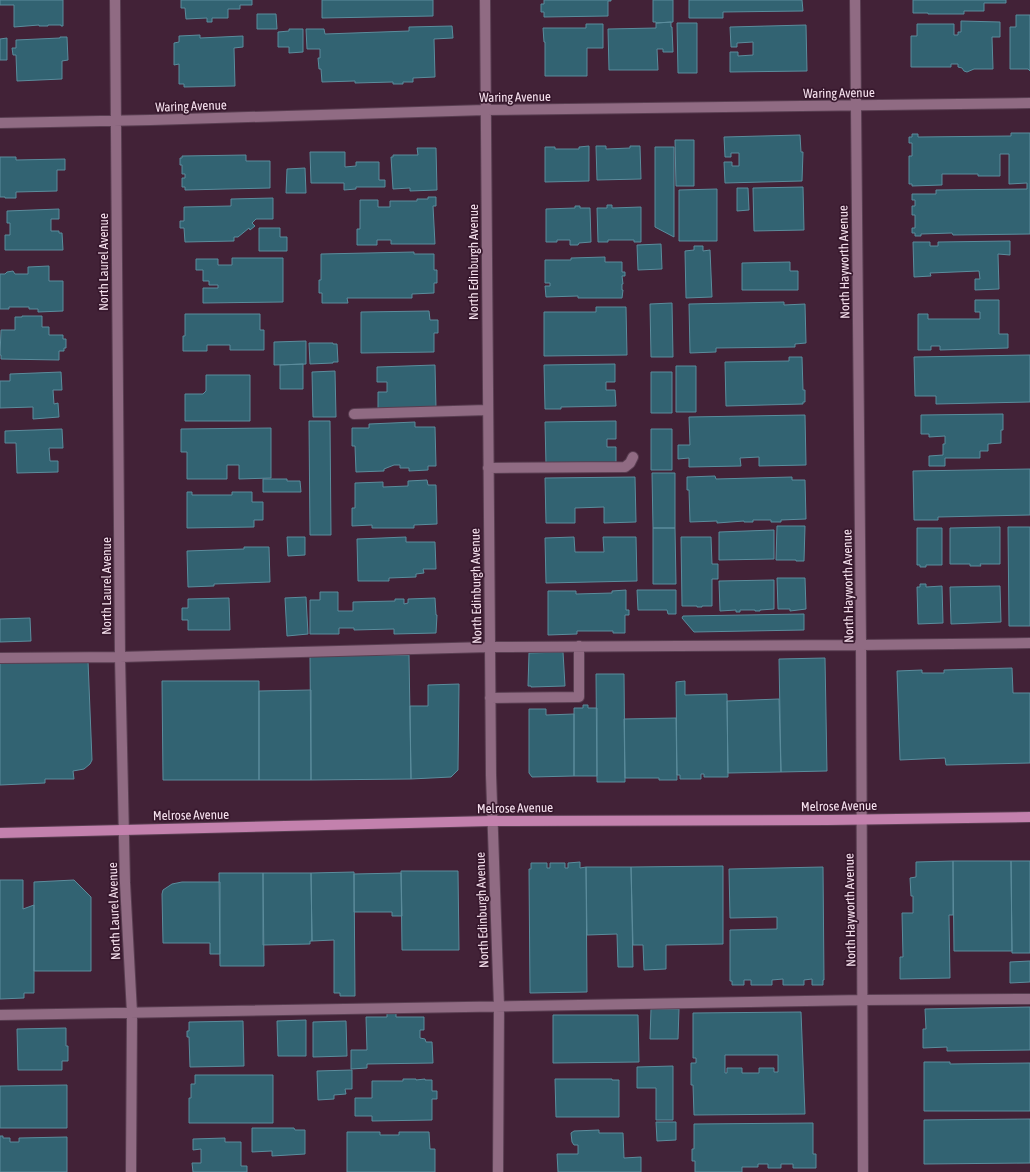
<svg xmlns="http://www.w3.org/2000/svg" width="1030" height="1172" font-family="'Asap Condensed',sans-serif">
	<rect width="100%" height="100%" fill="#422237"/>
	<path fill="#326372" stroke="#5b8c9c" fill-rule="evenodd" d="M0,0H63V26H61V25H48V26H39V25L14,27V5H0Z
		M181,0H252V5H240V9H228V18H212V22H207V18L186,19L185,8H181Z
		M322,0H433V16L322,18Z
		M544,0H611V1H608V16L544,17V12H541V4H544Z
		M653,0H673V22L656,23V22H653Z
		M689,0H802L803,11L723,12V18H689Z
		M913,0H1006V3H984V11H964V14H928V13H913Z
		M257,14H276L277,29H257Z
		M1016,15H1030V71L1028,69H1010V27H1016Z
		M961,21L1000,22V37H992L993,69H974L967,72L964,71L962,68L958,67V64H951V67H911V36H917V24H954V35H958V32H961Z
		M671,22V27H672L673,52H663V49H657L658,70H609L608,29L656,28V23Z
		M677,23H697V73H678Z
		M586,24H603V48H587V76H545V42H544L543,28H586Z
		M806,25L807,71L730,72V52H738V56L753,55V42L737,43V47H731L730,27Z
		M452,26L453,38L434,39L435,77L413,78V82H403V84H393V82L355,83V81L322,82L321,69H319L318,58H320V49H307L306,29H324L325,34L409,31V27Z
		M289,29H303V52L289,53V47H278V32L289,31Z
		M200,35V38L243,36V47L234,48L235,86L184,87V84H179V64L174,65V43L179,42V36Z
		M60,37H67L68,60L62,61V79L17,81L16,55H13L12,48H16V40L60,38Z
		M7,38V60H0V39Z
		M1011,133H1030V234L953,235L952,233L921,234V236H915V233H912V228H915V215H912V206H915V200H912V194H936V190L1027,189V183L1009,184V154H1000V176H978V174H942V185L912,186V184H909V156H912V143H909V137H912V134H918V137L1011,136Z
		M800,135L801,152H803L802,181L725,183L724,162H732V166H739V153H731V157H725L724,137Z
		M675,140H694V186H676Z
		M589,146V181L545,182V147H555V149H579V147Z
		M596,146H606V149L630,148V146H640L641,179L597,180Z
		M655,147H674V237L655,227Z
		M417,148H436L437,190L410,191V188L393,189L391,157H393V155H418Z
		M310,152H345V167L356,166V162H379V180H385V187H356V189L344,190V183H311Z
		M246,155V161H270V188L185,190V187H182V178H185V174H182V165H180V158H182V156Z
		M0,157H16V160L65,159V170H57V191L16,192V198H5V197H0Z
		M305,168L306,193H286L287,169Z
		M803,187L804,230L754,231L753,188Z
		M737,188H748L749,210L737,211Z
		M717,189V241H679V190Z
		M428,197H436V206H433L435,244H391V240H377V245H357V229H360V200H378V207H390V201H417V199H428Z
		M273,198V219H256L252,223L255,226L250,230L249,228L238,237H234V241L185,242L184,228H180V221H184V207L231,206V199Z
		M607,205H612V208L641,207V242H634V240H608V242H598L597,208H607Z
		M575,206H580V208H590L591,242L579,243L578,245H570V240H557V242H546V209L575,208Z
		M59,209V219H51V231H59V233H62L63,250H5V235H10V223H7V211Z
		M259,228H280V237H287V251H259Z
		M1010,241V255L998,254L999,289L975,290V279H980L979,271L930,273L931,276L914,277L913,242H930V246H938V242Z
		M661,244L662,269L638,270L637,245Z
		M694,246H703V251L710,250L712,297L686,298L685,251L694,250Z
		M414,252V254H434V270H437V283H434V293L412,294V298H347L348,303H322V293H319V280H321V254Z
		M605,257V262H622V272H625V276H622L623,284H622V290H623L622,298H578V296L546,297L545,286H550V283H545V260H571V258Z
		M232,258H283V302L203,303V288H218V285H209V281H203V270H196V259H218V265H232Z
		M790,262V271H798V290H742V263Z
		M49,266V281H63V311L38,312V309H29V307H9V309H0V274H5L7,272L13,271L15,274H28V267Z
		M975,300H999V334H1008V348L940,350V346H931V350H918V314H928V319H980V312H975Z
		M784,302V305L805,304L806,343L795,344V347L716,348V352L690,353L689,304Z
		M672,303L673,357H651L650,304Z
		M596,307H626L627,355L544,356V312H596Z
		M429,311L430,320H438V333H434V352L361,353V312Z
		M185,314H260V330H264V350H230V345H207V351H183V336H185Z
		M22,316H42V327H49V335H63V339H66V348H64V351H59V360L1,359V355H0L1,330H15V317H22Z
		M306,341V364L274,365V342Z
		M309,343H333V344H337L338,362H333V363L310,364Z
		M1030,355V402L936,404V396H915L914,357Z
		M789,357H802L803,390H805V402H803V404L726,406L725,362L789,361Z
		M303,364V389H280V365Z
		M615,364V382H606V390H615L616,406L561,407V409H545L544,365Z
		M435,365L436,408L378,409V392H387V382H377V367Z
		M676,366H696V412H676Z
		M335,371L336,417H313L312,372Z
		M61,372L62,390H53L54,404L58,403L59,417L33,419V407L0,408V381H10V374Z
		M651,372H672V413H651Z
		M206,375H250V421H185V394H203L206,391Z
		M1003,414V430H1001V443L988,444V451H980V458H945V466H929V456L943,455V444H945V436L929,437V434H921V415Z
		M805,415L806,465L759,466V457L740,458L741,466L689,467V458L678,459V445H690L689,417Z
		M309,421H330L331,535H310Z
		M616,421V439H607V447H616V464L546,465L545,422Z
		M415,422V427H435L436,466H428V470L409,471V468H400V465H394L384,469V471L356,472L355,446H352V428H369V424Z
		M271,428V478L239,479V465H227V479H187V452H181V429Z
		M62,429L63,448H49L50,461H58V472L17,473L16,443H5V431Z
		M651,429H672V470H651Z
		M1030,469V515L938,517V520H914L913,471Z
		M652,473H675V528H653Z
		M715,476L716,479L792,477V480H805L806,519L781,520V522H771V520H753V522H744V521L717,523V521L690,522L689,490H687V477Z
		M635,477L636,522L604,523V507L575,508V523H546L545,478Z
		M263,479H287V481H300L301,492H263Z
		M427,480L428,485H436L437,524L414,525V528H372V525L352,526V508H355V483L383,482V487L408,486V481Z
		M187,492H192V495H232V492H252V502H263V520H254V527L187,528Z
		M777,526H805L804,561H796V560H776Z
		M1000,527V564H980L981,566H970V564H950V528Z
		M1008,527H1030V626H1009Z
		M653,528H675L676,584H653Z
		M917,528H942V565H926V567H920V565H917Z
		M774,530V559L719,560V532Z
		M287,537H305V555L288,556Z
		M406,537V542H435L436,569H423L424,573L416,574V577L389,578V581H358L357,539Z
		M574,537L575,552H604L603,537H636L637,581L546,583L545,538Z
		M681,537H711L712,564H718V579H712V606H702V607H697V606H682Z
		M244,547H269L270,582L214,584V586L188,587L187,551L244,549Z
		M777,578H805L806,609L790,611V609H778Z
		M774,580V609L760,610V611H755V610H740V612H736V610L720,611L719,581Z
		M920,584H926V587L942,586L943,623L918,624L917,587H920Z
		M1000,586L1001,622L951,624L950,587Z
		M626,590V610H629V615H625V633H613V631H577V634L548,635V591H576V594L612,593V591Z
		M637,590H676V614H668L667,610H638Z
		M320,592H338V611H353V602L395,601V599H404V604L408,603V599L435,598L436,615H437L436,633L394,634V629L354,630V628H339V634H310V600H320Z
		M306,597L308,634L287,636L285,598Z
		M229,598L230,630H188V620H182V608H188V599Z
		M804,614V630L694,632L682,618L683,616Z
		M30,618L31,641L0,642V619Z
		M563,652L565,686L531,687V686H528L529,653Z
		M409,655L411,779L311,780L310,656Z
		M825,658L827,771L781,772L779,659Z
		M88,661L92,760L90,764L84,769L73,771L74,779H45V783L0,785V663Z
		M1012,668L1013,693H1030V763L946,765L945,758L900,760L897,671L922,670V673H944V670Z
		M596,674H624L625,782H597Z
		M162,681H259V780H163Z
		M685,681V695L727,694L728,777H704V774H701V779H680V775H677L676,682Z
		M459,684L458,770L451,777L411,779L410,706H428V685Z
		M311,690V780H259V691Z
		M779,699L781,772L728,773L727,701Z
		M583,705H588V708H597V776H574V708H583Z
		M529,709H546V715L574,714V776L532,777L529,773Z
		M676,718L677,780H659V778H625L624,719Z
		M953,861V915H949L950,978L900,979V957H903L902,913H913V896H911L910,878L916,877V862Z
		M953,861H1011L1012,951H954Z
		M1011,861H1030V953H1012Z
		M580,862V868L586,867L587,992L530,993L529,869H531V863H547V868H550V863H565V868H568V863Z
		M723,866V944L666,945V969L644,970L643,945H633L631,867Z
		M586,867H631L633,967H618L617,934L587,935Z
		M823,867L824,980H823V985H812V979L804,980V985H783V979L772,980V985H751V980H744V985H732V981H730V930L777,929V917L730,918L729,869Z
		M401,871H458L459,950H402Z
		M354,872L355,996H340V993H334V940L312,941L311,873Z
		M219,873H263L264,966H220Z
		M263,873H311L312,941H310V944L263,945Z
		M401,873L402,916H392V912H354V874Z
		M0,880H23V909L34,905V993H24V998L0,999Z
		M74,880L91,897V971H34V882Z
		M182,882H220V954H210V943H163L162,894L163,890L172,884Z
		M1030,961V982L1010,983V962Z
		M1030,1007V1050L947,1051V1047L923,1048V1029H926L925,1009Z
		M651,1009H679L678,1039H650Z
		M801,1012L805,1114L694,1115L693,1085H691V1063H696V1058H693V1013ZM725,1055H778V1072H774V1068H759V1073H742V1068H727V1073H725Z
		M387,1013H396V1017H424V1030H420V1038L425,1039L426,1042H432L433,1063L367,1064V1068L351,1069V1050H367L366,1017H387Z
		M553,1015H638L639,1062L553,1063Z
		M306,1020V1056H278L277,1021Z
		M243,1021L244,1066L190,1067L189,1037H187V1031H189V1022Z
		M346,1021L347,1056L313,1057V1022Z
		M66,1028V1046H68V1061H62V1070H18L17,1029Z
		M924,1062H950V1064L1030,1063V1111H924Z
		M673,1066V1120H656V1088H637V1067Z
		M352,1070V1089H345L346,1094L334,1095V1099L318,1100L317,1071Z
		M195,1075H273V1123H189V1098H191V1084H195Z
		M403,1079H416V1080L425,1079V1080H432V1091H437V1099H432V1120L372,1121V1116H355V1098H372V1081H403Z
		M555,1079H612V1080H619V1117H556Z
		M67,1085V1128H0V1086Z
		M1030,1119V1163L924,1164V1120Z
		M656,1122H676V1140L657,1141Z
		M813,1123V1154H816V1168H793V1164H781V1168H768V1164H758V1167H742V1172H695V1161H692V1149H694V1124Z
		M252,1128H294L295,1130H305V1154L272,1156V1151L252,1152Z
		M599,1130V1133H623L624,1158L641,1157V1172H558L557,1154H578V1145H574L572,1142L571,1133L574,1131Z
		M347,1132H380V1135H399V1132H429L430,1149H435V1172H347Z
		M0,1136H3V1138H10V1142H19V1138L67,1137V1172H0Z
		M225,1138V1142H241V1166H247V1172H193L192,1163H201V1149L193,1150V1139Z"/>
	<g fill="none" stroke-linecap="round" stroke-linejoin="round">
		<g stroke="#593e51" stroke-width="12">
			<path id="minor" d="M115,0L120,657L125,883L132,1013L131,1172
				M485,0L491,775L499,1006L498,1172
				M855,0L861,645L863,1172
				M0,123L151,120L485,110L1030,103
				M354,414L487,410
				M488,468L625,467L630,463L633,457
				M0,658L120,657L489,647L861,645L1030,643
				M490,698L579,697V646
				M0,1015L864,1000L1030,999"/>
		</g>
		<g stroke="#593e51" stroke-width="12">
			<path id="major" d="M0,833L491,821L828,820L1030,817"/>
		</g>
		<use href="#minor" stroke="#906b83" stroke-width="10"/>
		<use href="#major" stroke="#c381ad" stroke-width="10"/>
	</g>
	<g text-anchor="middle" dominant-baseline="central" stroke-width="3.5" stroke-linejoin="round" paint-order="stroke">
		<g font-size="13" fill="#f6e1ee" stroke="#37182d">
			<text transform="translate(839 93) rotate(-1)">Waring Avenue</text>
			<text transform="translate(515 97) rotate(-1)">Waring Avenue</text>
			<text transform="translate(191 106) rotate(-2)">Waring Avenue</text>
			<text transform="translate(103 262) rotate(-90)">North Laurel Avenue</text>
			<text transform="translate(473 262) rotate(-90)">North Edinburgh Avenue</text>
			<text transform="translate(844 262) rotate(-91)">North Hayworth Avenue</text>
			<text transform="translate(106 586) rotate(-90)">North Laurel Avenue</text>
			<text transform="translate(476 586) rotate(-91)">North Edinburgh Avenue</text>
			<text transform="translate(848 586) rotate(-91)">North Hayworth Avenue</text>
			<text transform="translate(839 806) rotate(-1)">Melrose Avenue</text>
			<text transform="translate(515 808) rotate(-1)">Melrose Avenue</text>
			<text transform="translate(191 815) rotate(-1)">Melrose Avenue</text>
			<text transform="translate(482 910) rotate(-92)">North Edinburgh Avenue</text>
			<text transform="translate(850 910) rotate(-91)">North Hayworth Avenue</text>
			<text transform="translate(114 911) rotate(-92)">North Laurel Avenue</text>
		</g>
	</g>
</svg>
